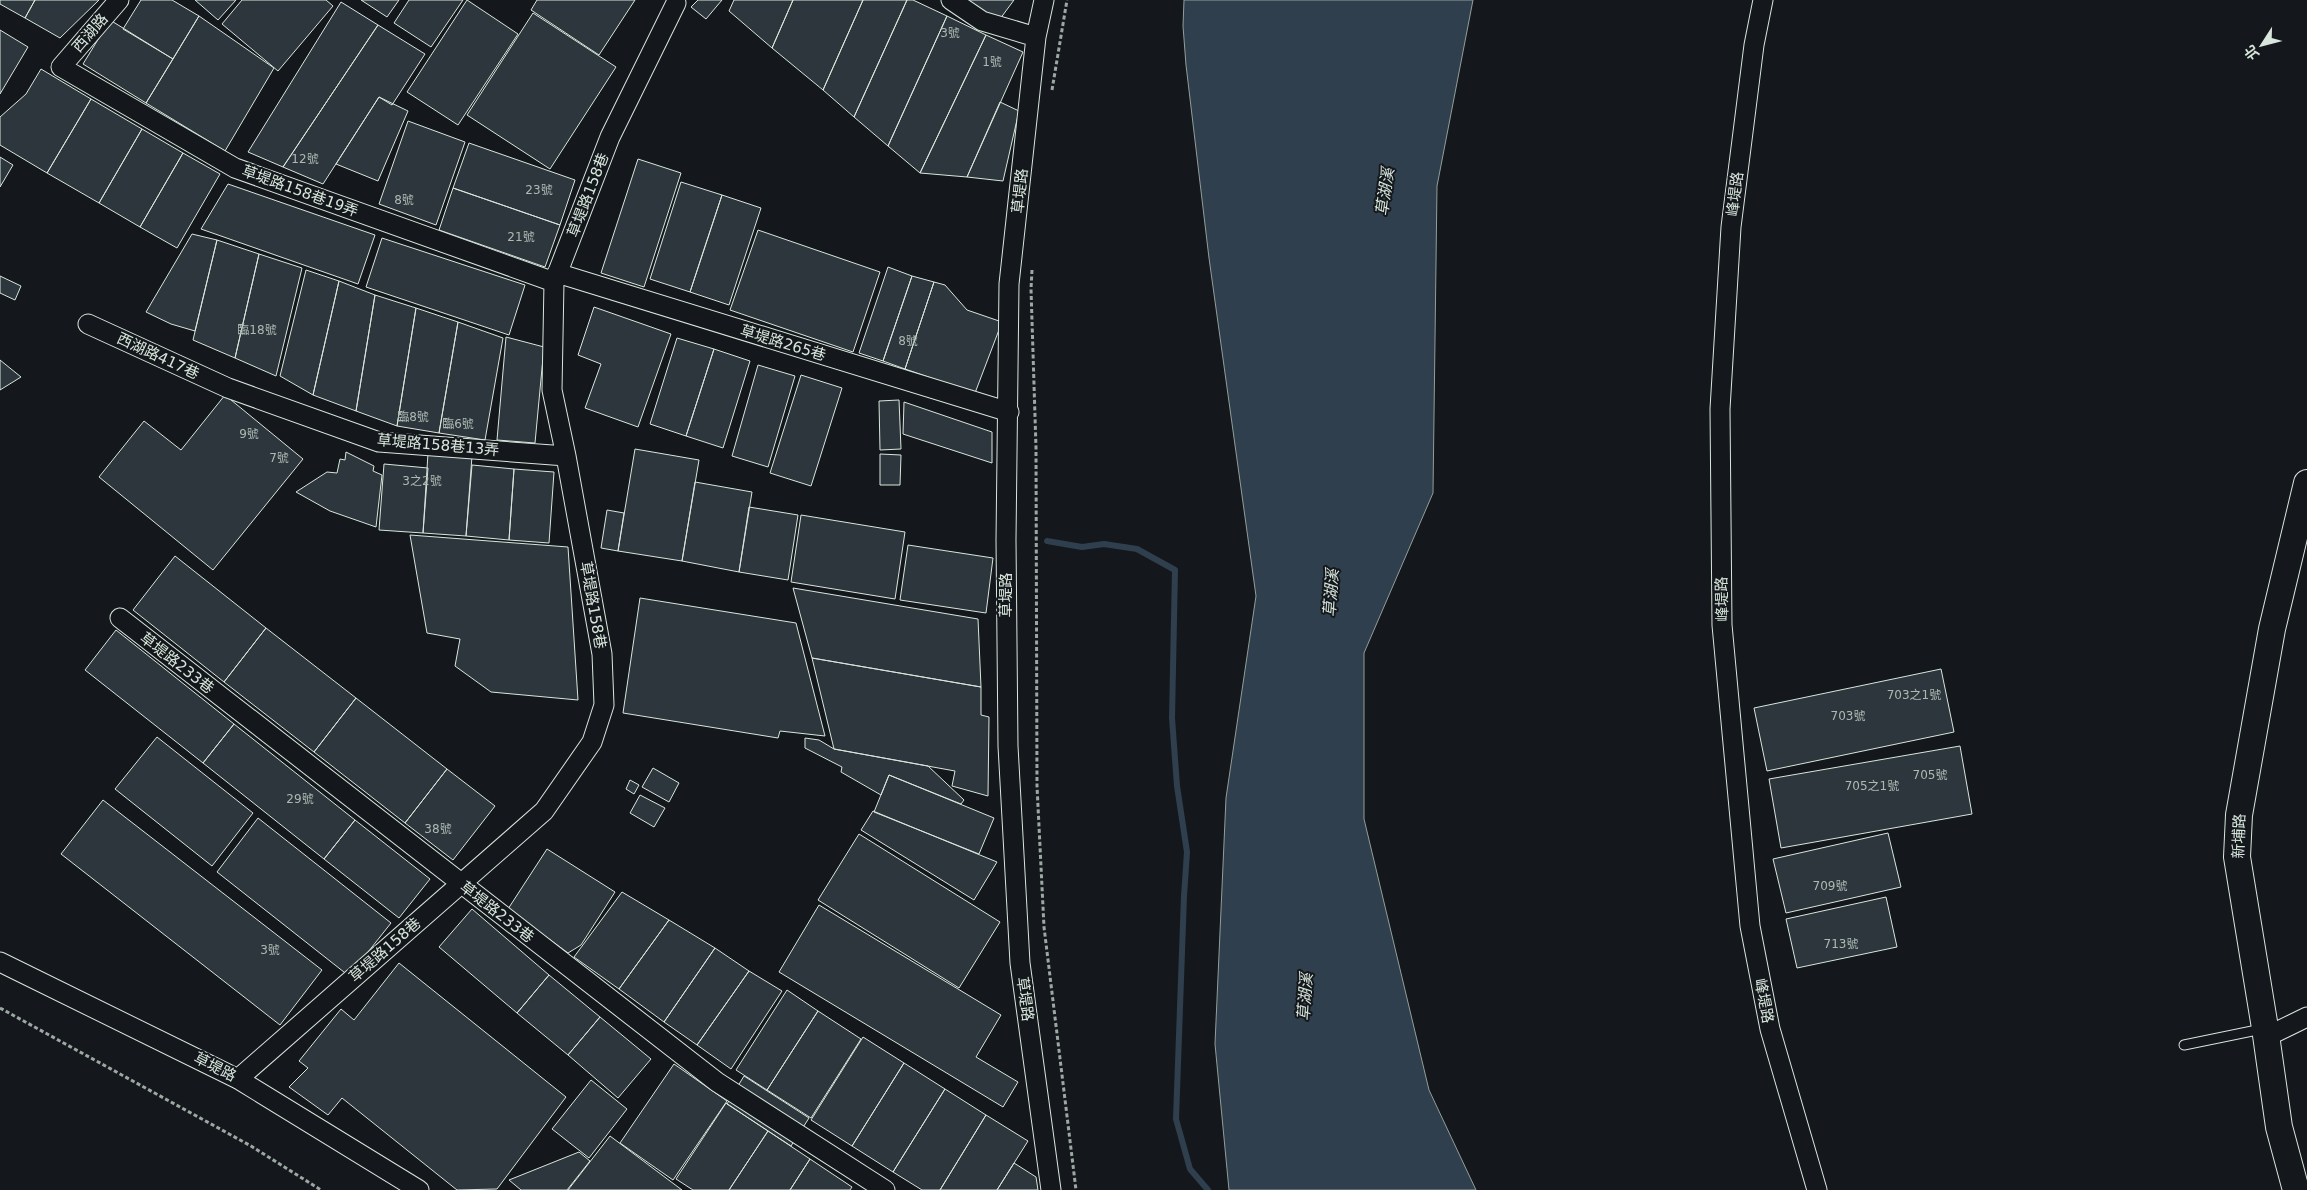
<svg xmlns="http://www.w3.org/2000/svg" width="2307" height="1190" font-family="'DejaVu Sans','Noto Sans TC',sans-serif">
	<rect width="100%" height="100%" fill="#14181c"/>
	<path fill="#2f3f4d" stroke="#939e99" d="M1184,0H1473L1437,186L1433,493L1364,653V819L1429,1090L1476,1190H1229L1215,1044L1226,798L1256,596L1209,258L1186,65L1183,26Z"/>
	<g fill="none" stroke-linecap="round" stroke-linejoin="round">
		<path stroke="#2f3f4d" stroke-width="6" d="M1047,541L1082,547L1104,544L1137,549L1175,570L1172,718L1177,786L1187,852L1184,896L1176,1119L1190,1169L1208,1190"/>
	</g>
	<path fill="#2c363c" stroke="#d8e6dc" d="M0,0H35L25,18L0,4Z
		M35,0H99L60,38L25,18Z
		M141,0H172L199,16L173,59L123,29Z
		M195,0H236L218,20Z
		M242,0H326L333,6L278,71L222,24Z
		M361,0H399L387,17Z
		M409,0H463L431,47L394,23Z
		M467,0L518,34L458,125L407,92Z
		M537,0H635L599,55L531,10Z
		M698,0H722L706,19L691,7Z
		M734,0H793L772,48L729,11Z
		M793,0H863L823,90L772,48Z
		M863,0H907L854,117L823,90Z
		M907,0H913L947,16L888,146L854,117Z
		M968,0H1014L997,23Z
		M341,2L378,25L283,167L248,152Z
		M533,13L616,67L550,169L467,115Z
		M199,16L274,68L225,151L146,103Z
		M947,16L986,35L920,173L888,146Z
		M110,20L173,59L146,103L83,64Z
		M378,25L425,54L392,105L379,97L323,184L283,167Z
		M0,30L28,47L0,94Z
		M986,35L1023,52L967,177L920,173Z
		M41,69L91,99L47,173L0,145V117L26,94Z
		M379,97L408,111L378,181L336,164Z
		M91,99L142,129L99,203L47,173Z
		M1000,102L1019,111L1003,181L967,177Z
		M408,121L465,142L436,225L379,204Z
		M142,129L183,153L140,227L99,203Z
		M469,143L575,180L560,225L453,188Z
		M183,153L220,174L177,248L140,227Z
		M0,157L13,165L0,187Z
		M638,159L681,173L644,287L601,273Z
		M681,182L722,195L690,292L650,279Z
		M228,184L375,235L358,284L201,229Z
		M453,188L560,225L545,267L439,230Z
		M722,195L761,208L729,305L690,292Z
		M758,230L880,272L853,352L730,310Z
		M192,234L217,240L195,331L171,324L146,312Z
		M382,238L525,285L509,335L366,287Z
		M217,240L259,254L235,358L193,340Z
		M259,254L302,268L276,376L235,358Z
		M888,267L912,276L883,361L859,353Z
		M306,270L339,281L313,395L280,376Z
		M0,276L21,286L15,300L0,293Z
		M912,276L934,282L905,369L883,361Z
		M339,281L375,295L356,411L313,395Z
		M934,282L945,285L967,310L1002,322L975,393L905,369Z
		M375,295L416,308L397,426L356,411Z
		M594,307L671,334L638,427L585,408L601,364L578,355Z
		M416,308L458,322L439,433L397,426Z
		M458,322L503,338L485,440L439,433Z
		M506,337L544,347L535,443L497,440Z
		M677,338L714,349L686,436L650,424Z
		M714,349L750,361L723,448L686,436Z
		M0,360L21,377L0,390Z
		M758,365L795,376L768,467L732,456Z
		M801,375L842,388L811,486L770,473Z
		M225,395L303,459L213,570L99,477L144,421L181,450Z
		M899,400L901,449L880,450L879,401Z
		M904,402L992,432V463L903,434Z
		M635,449L699,460L682,561L618,551Z
		M346,452L374,466L373,471L382,475L376,527L330,511L296,492L327,472L337,473L340,459L345,460Z
		M428,453L472,456L466,536L423,533Z
		M880,454L901,455L900,485H880Z
		M384,464L428,468L423,533L379,530Z
		M472,465L514,469L509,540L466,536Z
		M514,469L554,472L549,543L509,540Z
		M695,482L752,492L739,572L682,561Z
		M749,507L798,515L788,580L739,572Z
		M607,510L624,513L618,551L601,548Z
		M801,515L905,532L895,599L791,582Z
		M410,535L568,547L578,700L491,692L455,666L460,639L427,633Z
		M908,545L993,558L986,613L900,600Z
		M175,556L266,628L224,682L133,610Z
		M793,588L978,619L981,687L812,658Z
		M640,598L796,623L825,736L780,731L778,738L623,713Z
		M266,628L356,698L314,752L224,682Z
		M116,630L234,724L203,763L85,670Z
		M812,658L981,687V715L989,717L988,796L952,786L955,771L834,749Z
		M1941,669L1954,732L1767,771L1754,708Z
		M356,698L447,769L405,823L314,752Z
		M234,724L355,820L324,859L203,763Z
		M157,737L253,813L212,866L115,789Z
		M805,738L819,740L834,749L928,766L964,800L961,804L889,775L881,795L841,772L842,767L805,748Z
		M1960,746L1972,814L1781,848L1769,779Z
		M653,768L679,783L669,802L642,787Z
		M447,769L495,806L453,860L405,823Z
		M889,775L994,818L979,854L874,812Z
		M630,780L639,785L634,794L626,789Z
		M640,795L665,808L654,827L630,813Z
		M103,800L322,970L280,1025L61,854Z
		M873,811L997,862L974,900L861,830Z
		M258,818L391,923L349,976L217,872Z
		M355,820L430,879L399,918L324,859Z
		M1888,833L1901,887L1786,913L1773,859Z
		M859,834L1000,922L959,988L818,900Z
		M547,849L615,892L581,945L568,953L508,909Z
		M622,892L669,920L619,989L574,957Z
		M1886,897L1897,947L1797,968L1786,919Z
		M819,905L1001,1015L976,1057L1018,1082L1003,1107L779,972Z
		M472,909L549,975L517,1013L439,947Z
		M669,920L715,948L664,1022L619,989Z
		M715,948L749,971L697,1045L664,1022Z
		M399,963L566,1097L497,1189L457,1190L342,1098L328,1115L289,1087L308,1068L299,1061L341,1009L354,1020Z
		M749,971L782,991L731,1069L697,1045Z
		M549,975L600,1017L568,1055L517,1013Z
		M787,990L818,1011L767,1090L736,1070Z
		M818,1011L861,1039L811,1118L767,1090Z
		M600,1017L651,1059L618,1098L568,1055Z
		M863,1037L904,1063L852,1146L811,1120Z
		M904,1063L945,1089L893,1172L852,1146Z
		M674,1064L727,1101L673,1180L620,1143Z
		M744,1076L809,1118L791,1146L727,1104Z
		M591,1080L627,1109L589,1158L552,1129Z
		M945,1089L986,1115L940,1190H922L893,1172Z
		M726,1103L768,1131L729,1190H693L676,1179Z
		M986,1115L1028,1141L997,1190H940Z
		M768,1131L810,1159L790,1190H729Z
		M610,1136L682,1190H568Z
		M579,1152L590,1161L567,1190H521L509,1180Z
		M810,1159L852,1187L850,1190H790Z
		M1014,1163L1036,1177L1038,1190H997Z"/>
	<g fill="none" stroke-linecap="round" stroke-linejoin="round">
		<g stroke="#d8e6dc" stroke-width="11">
			<path id="lane" d="M2184,1045L2262,1029"/>
		</g>
		<g stroke="#d8e6dc" stroke-width="21">
			<path id="street" d="M119,0L61,67L235,168L554,282
				M951,0L982,21L1036,37
				M1044,0L1036,37L1009,284L1006,540L1008,746L1020,963L1051,1190
				M1763,0L1754,45L1731,227L1720,409L1722,625L1750,926L1770,1029L1817,1190
				M557,273L1009,412
				M88,324L228,388L379,442L566,456
				M120,618L717,1082L885,1190
				M0,962L238,1079L419,1190
				M2266,1037L2307,1017
				M238,1079L544,811L592,742L604,705L602,654L566,456L552,390L554,282L610,137L676,3"/>
		</g>
		<g stroke="#d8e6dc" stroke-width="28">
			<path id="secondary" d="M2296,1190L2279,1127L2265,1028L2237,857L2239,815L2272,629L2307,483"/>
		</g>
		<path stroke="#9da8a2" stroke-width="3" stroke-dasharray="4 2.5" stroke-linecap="butt" d="M1052,90L1067,0
			M1032,270L1031,289L1036,448L1037,786L1044,927L1076,1190
			M0,1008L251,1146L321,1190"/>
		<use href="#lane" stroke="#14181c" stroke-width="9"/>
		<use href="#street" stroke="#14181c" stroke-width="19"/>
		<use href="#secondary" stroke="#14181c" stroke-width="26"/>
	</g>
	<g text-anchor="middle" dominant-baseline="central" stroke-width="4" stroke-linejoin="round" paint-order="stroke">
		<g font-size="12" fill="#adbab4">
			<text x="950" y="33">3號</text>
			<text x="992" y="62">1號</text>
			<text x="305" y="159">12號</text>
			<text x="539" y="190">23號</text>
			<text x="404" y="200">8號</text>
			<text x="521" y="237">21號</text>
			<text x="257" y="330">臨18號</text>
			<text x="908" y="341">8號</text>
			<text x="413" y="417">臨8號</text>
			<text x="458" y="424">臨6號</text>
			<text x="249" y="434">9號</text>
			<text x="279" y="458">7號</text>
			<text x="422" y="481">3之2號</text>
			<text x="1914" y="695">703之1號</text>
			<text x="1848" y="716">703號</text>
			<text x="1930" y="775">705號</text>
			<text x="1872" y="786">705之1號</text>
			<text x="300" y="799">29號</text>
			<text x="438" y="829">38號</text>
			<text x="1830" y="886">709號</text>
			<text x="1841" y="944">713號</text>
			<text x="270" y="950">3號</text>
		</g>
		<g font-size="15" fill="#d8e6dc" stroke="#14181c">
			<text transform="translate(90 33) rotate(-49)">西湖路</text>
			<text transform="translate(300 191) rotate(20)">草堤路158巷19弄</text>
			<text transform="translate(1020 191) rotate(-84)">草堤路</text>
			<text transform="translate(1735 194) rotate(-83)">峰堤路</text>
			<text transform="translate(588 195) rotate(-69)">草堤路158巷</text>
			<text transform="translate(783 343) rotate(17)">草堤路265巷</text>
			<text transform="translate(158 356) rotate(25)">西湖路417巷</text>
			<text transform="translate(438 445) rotate(5)">草堤路158巷13弄</text>
			<text transform="translate(1006 595) rotate(-90)">草堤路</text>
			<text transform="translate(1722 599) rotate(-91)">峰堤路</text>
			<text transform="translate(593 605) rotate(80)">草堤路158巷</text>
			<text transform="translate(177 663) rotate(38)">草堤路233巷</text>
			<text transform="translate(2239 836) rotate(-88)">新埔路</text>
			<text transform="translate(497 912) rotate(38)">草堤路233巷</text>
			<text transform="translate(385 950) rotate(-41)">草堤路158巷</text>
			<text transform="translate(1025 999) rotate(82)">草堤路</text>
			<text transform="translate(1764 1001) rotate(79)">峰堤路</text>
			<text transform="translate(215 1067) rotate(27)">草堤路</text>
		</g>
		<g font-size="16" font-style="italic" fill="#d8e6dc" stroke="#14181c">
			<text transform="translate(1385 192) rotate(-82)">草湖溪</text>
			<text transform="translate(1331 593) rotate(-86)">草湖溪</text>
			<text transform="translate(1305 997) rotate(-86)">草湖溪</text>
		</g>
	</g>
	<g transform="translate(2262 45) rotate(234)" stroke="#14181c" stroke-width="4" paint-order="stroke">
	<path d="M0-4L9 19L0 12L-9 19Z" fill="#d8e6dc"/>
	<text y="-8" font-size="14" font-weight="bold" text-anchor="middle" fill="#d8e6dc">北</text>
	</g>
</svg>
